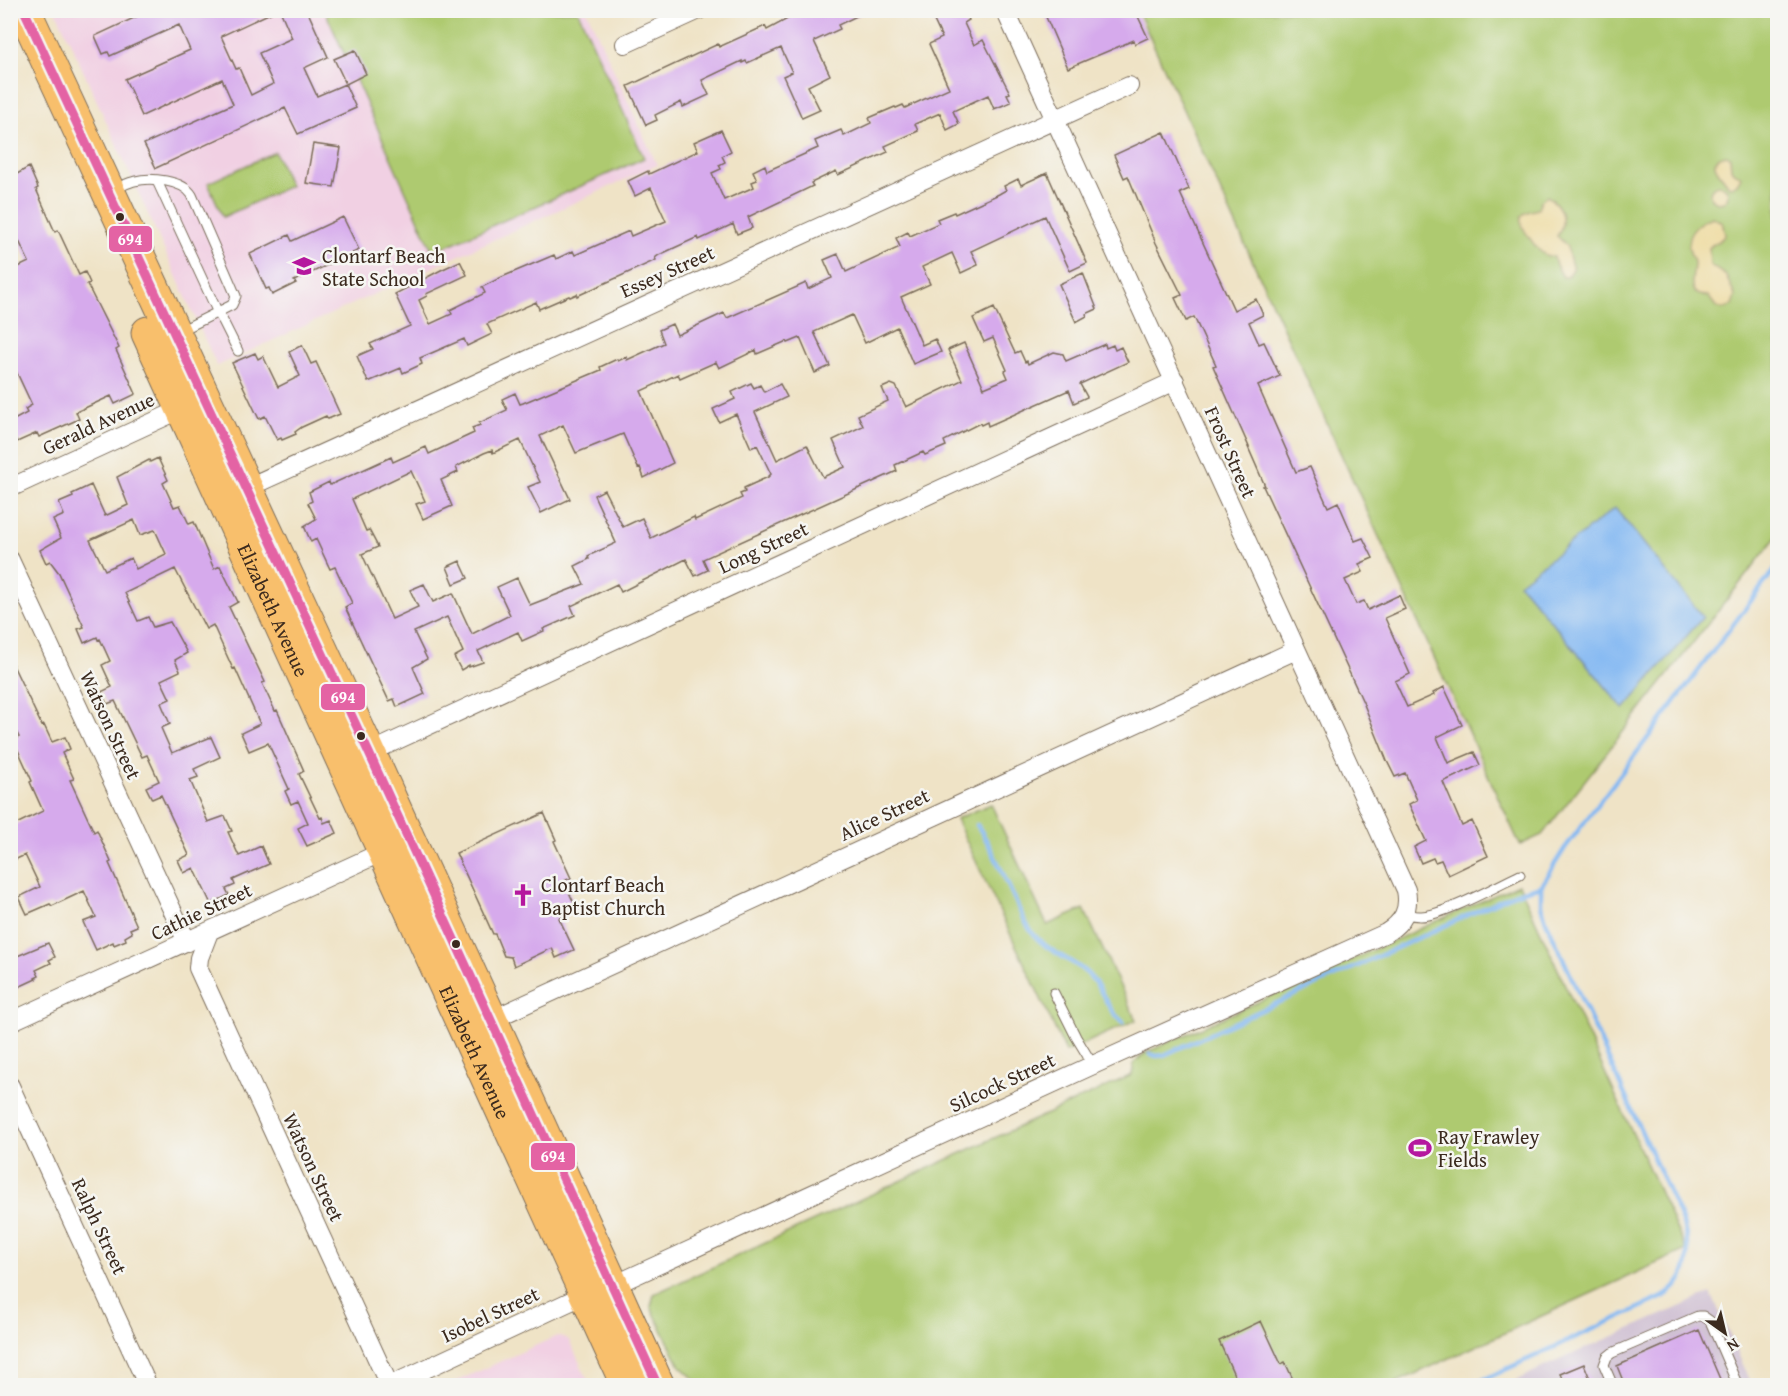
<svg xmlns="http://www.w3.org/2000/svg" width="1788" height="1396" font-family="'Gentium Book Plus',serif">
	<rect width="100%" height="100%" fill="#f6f6f2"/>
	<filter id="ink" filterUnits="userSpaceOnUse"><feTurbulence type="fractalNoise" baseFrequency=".0167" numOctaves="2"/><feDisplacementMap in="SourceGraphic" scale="12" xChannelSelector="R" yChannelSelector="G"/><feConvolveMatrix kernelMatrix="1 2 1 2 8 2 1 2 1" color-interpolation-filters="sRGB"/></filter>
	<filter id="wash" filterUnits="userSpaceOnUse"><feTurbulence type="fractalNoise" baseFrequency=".008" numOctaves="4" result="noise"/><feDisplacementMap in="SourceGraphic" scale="24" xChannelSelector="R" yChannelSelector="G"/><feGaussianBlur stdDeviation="1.35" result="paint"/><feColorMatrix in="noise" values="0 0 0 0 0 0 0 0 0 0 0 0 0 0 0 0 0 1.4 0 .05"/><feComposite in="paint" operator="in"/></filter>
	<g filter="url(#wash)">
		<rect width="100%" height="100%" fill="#efe3c6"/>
		<path fill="#f1d0e3" d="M56,11H587L657,165L217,366Z
			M557,1336L569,1340L590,1385H448Z"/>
		<path fill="#cebed1" d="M1711,1293L1752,1385L1504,1386L1548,1365Z"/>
		<path fill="#aeca70" stroke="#747a47" stroke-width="1.5" d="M325,11H578L644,158L433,252Z
			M1138,11H1777V536L1542,835L1520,845Z
			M275,152L290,186L223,217L208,183Z
			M991,804L1047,925L1084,909L1136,1020L1066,1052L956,819Z
			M1519,884L1686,1250L1391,1385H701L680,1366L651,1307L654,1294L1132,1075L1134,1063L1145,1053Z"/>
		<path fill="#eeda9e" stroke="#94825e" stroke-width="1.5" d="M1726,155L1730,157L1731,169L1741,177L1737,184L1732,187L1728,185C1724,176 1702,161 1726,155Z
			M1710 194a9 9 0 1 1 18 0a9 9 0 1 1-18 0Z
			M1547,196C1562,205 1567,221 1557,236C1573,250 1566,252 1573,269L1568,277H1563L1556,265L1554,257C1551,256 1548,256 1545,255C1538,251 1518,225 1521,218C1523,211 1533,211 1538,209L1541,201Z
			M1712,217L1722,222L1725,234C1723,241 1714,242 1709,248L1710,265L1726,276L1735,296L1732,305L1725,309L1717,308L1708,296C1685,296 1693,280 1694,265C1695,260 1691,257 1690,252C1684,234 1696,223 1712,217Z"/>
		<path fill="#83b8f2" stroke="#5f7188" stroke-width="1.5" d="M1615,508L1703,617L1624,709L1519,583Z"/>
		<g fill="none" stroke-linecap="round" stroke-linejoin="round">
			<path stroke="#83b8f2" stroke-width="4.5" d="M977,825C993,848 1003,875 1015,900C1020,912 1026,926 1035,936C1051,955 1079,961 1094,981C1105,995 1107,1009 1123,1022
				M1150,1054L1157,1056L1164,1055L1516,893L1541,886
				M1470,1386L1663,1297C1691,1280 1691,1253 1683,1223L1546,921L1541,905V886L1565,848L1778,565"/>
		</g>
		<g id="blocks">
			<path fill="#d6aaec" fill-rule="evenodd" d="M151,10H200L202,17L217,10H277L221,36L236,69L239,68L251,95L273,84L259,53L292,38L280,10H307L328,57L304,68L317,96L345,84L356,108L298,134L285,108L156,168L144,144L233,104L222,79L142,116L125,79L190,50L179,25L110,56L108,52L103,54L95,36Z
				M804,10H869L838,25L840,29L814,41L830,75L808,86L820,110L802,118L783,76L792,72L781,48L747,63L746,61L742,63V61L702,80L709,95L683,107L681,102L655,115L657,120L646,125L628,86L718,44L719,47L765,26L767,30Z
				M929,10H964L969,20L964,23L974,45L983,40L1010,93L1007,94L1011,102L994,109L988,95L953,111L959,124L947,130L940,113L915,124L918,131L885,146L888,152L838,175L836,171L811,183L813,186L748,217L752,228L737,234L733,224L699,240L698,237L659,255L655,258L656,260L577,296V294L570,297L569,296L539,309L536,302L487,324L492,334L467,346L464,339L420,358L422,364L403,373L401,368L368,382L357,356L373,349L370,344L410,326L395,294L441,270L460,261L467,275L426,294L427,296L419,300L430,324L452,314L450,310L485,293L482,287L502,277L554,255L556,259L573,251L575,255L629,231L631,236L666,221L651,188L635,196L628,181L648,171L649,174L698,151L694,142L721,130L731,151L722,156L725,162L719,165L721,169L712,173L724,200L754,187L752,182L757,180L753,171L765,165L767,171L818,148L815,141L841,130L844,136L871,123L869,118L895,107L896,108L903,105L905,108L907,107L949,88L929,44L942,38Z
				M1043,10H1135L1148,38L1135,44L1134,40L1068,68Z
				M355,50L366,74L346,84L334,59Z
				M1164,132L1189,189L1180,193L1234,310L1256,299L1263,315L1249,322L1259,344L1264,342L1280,376L1258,386L1296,472L1310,467L1328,507L1338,502L1355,541L1363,538L1373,558L1359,564L1363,572L1345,580L1356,604L1364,601L1368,610L1399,595L1405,609L1385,618L1410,674L1395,681L1407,707L1434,695L1433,693L1444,687L1462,725L1437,737L1448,763L1474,752L1480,765L1443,782L1462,826L1472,821L1488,856L1448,875L1441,860L1435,862L1433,858L1421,863L1414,847L1426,841L1409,804L1417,800L1405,773L1395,777L1387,761L1363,702L1263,486H1265L1248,447H1249L1213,366L1216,365L1194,317L1186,321L1175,298L1182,295L1156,243L1128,176L1124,178L1114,155Z
				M313,144L341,148L334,187L306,183Z
				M29,167L38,188L36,189L55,232L58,230L79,275L85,272L90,283L87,284L119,348L116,350L136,394L115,404L111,396L76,412L79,419L39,437L37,433L17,442L14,436L10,437V422L27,413L25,409L32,405L10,358V271L29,262L18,239L10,242V178Z
				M1047,173L1087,263L1070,271L1045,216L971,251L978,265L961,273L952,253L922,267L930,284L901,297L922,345L935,339L941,352L913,364L897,327L865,343L852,315L814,332L830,366L815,373L800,338L788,343L787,341L757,354L756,350L719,368L716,362L680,378L678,374L641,391L673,463L644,478L640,467L638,468L623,434L576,453L563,425L540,436L570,499L541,513L528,487L540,482L520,440L493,453L492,450L484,453L456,467L458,472L441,480L452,506L423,519L416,504L425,501L411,471L352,499L366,531L369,530L378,547L362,554L392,619L418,607L410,590L424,584L433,602L453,593L472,634L510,615L497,587L517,578L530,605L584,584L575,566L589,559L588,556L616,543L594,495L604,490L623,527L642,518L651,538L694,517L695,520L742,498L740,494L745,492L744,488L768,477L771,474L757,445L751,448L736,414L719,422L713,409L735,399L732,392L751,383L754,388L760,385L764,392L780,384L787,397L755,412L777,460L807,445L823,477L845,467L833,440L863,426L858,415L888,401L882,388L891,384L896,386L906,407L962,380L948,350L964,343L984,388L1008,378L1005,371L1007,370L993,338L984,342L973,318L994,308L1015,353L1020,351L1025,362L1027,361L1028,364L1054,352L1063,354L1066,361L1105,344L1106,348L1113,345L1115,350L1121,347L1128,362L1080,384L1087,397L1074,403L1069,390L988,426L987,422L981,425L980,423L944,441L946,446L925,455L923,452L895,465L897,471L703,559L708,570L695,576L686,559L621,592L617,584L571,606L575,615L543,629L544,631L522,641L518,632L478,651L483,662L469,667V665L461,670L454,657L463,652L447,617L414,632L427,659L413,667L425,694L397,707L394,699L389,701L345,607L352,603L335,567L330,569L316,539L311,542L304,526L316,519L308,503L312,501L309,492L329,482L330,485L391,457L393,462L426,447L429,454L474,433L472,428L480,425L479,423L507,410L502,399L515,393L520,404L523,403L601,370L600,367L617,359L618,361L626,357L627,360L664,343L659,330L672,324L677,335L724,313L727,318L806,283L808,289L832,278L824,260L838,254L846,272L900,247L896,238L908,232L910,236L939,223L937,219L954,212L955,214L999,194L1006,190L1004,186L1018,179L1021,185Z
				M343,217L359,250L294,281L296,283L272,295L269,288L266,289L250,254L289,235L292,241Z
				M1083,273L1097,309L1086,314L1087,316L1076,322L1059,284Z
				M302,345L311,364L316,362L340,414L328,419L326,416L302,427L295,432L296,434L282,440L281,438L277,440L265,416L259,419L232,363L255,353L258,359L263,356L278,387L300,376L289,352Z
				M158,458L168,480L163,483L174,507L180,505L189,524L194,522L214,569L220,566L238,602L229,607L265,682L262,683L275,711L277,710L304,771L299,774L320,818L322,817L324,823L331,820L337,833L307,846L298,828L308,823L298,801L291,804L285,791L289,789L268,743L249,751L241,733L260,724L235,668L233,669L213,625L206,629L175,569L125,593L138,621L148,617L153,627L170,622L187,653L175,660L180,671L161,680L170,699L161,703L170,724L161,728L172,753L211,737L220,757L194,769L198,777L190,780L208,822L225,816L232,831L228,832L239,856L261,846L269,864L233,880L235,885L226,889L229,895L211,904L194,868L184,873L178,860L189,855L161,795L152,799L146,787L159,781L147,755L142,757L115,701L107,704L101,692L112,687L102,665L110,661L100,639L98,640L97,637L84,643L78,629L84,627L59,573L50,561L46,563L40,550L61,538L53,520L64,515L59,503L73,497L72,494L91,485L105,516L128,505L117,477L149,460L150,462ZM134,520L140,535L155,530L166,554L136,569L131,558L105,570L90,540Z
				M460,561L468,578L454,584L447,567Z
				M10,659L42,726L44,725L52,742L65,737L70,749L62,753L74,779L70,780L94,832L97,830L111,862L109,863L137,926L130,929L132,933L125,937L126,940L114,945L113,942L96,950L83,922L96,917L84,891L52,906L50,904L27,914L19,897L40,887L25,855L10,862V827L43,811L30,782L32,781L13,739L19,737L10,720Z
				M544,813L556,840L554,841L571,878L564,881L577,910L559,918L574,950L556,958L552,948L514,966L511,957L504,956L495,934H493L456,853Z
				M48,943L55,957L49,960L51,963L36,970L39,976L35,978L36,979L10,991V959Z
				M1261,1321L1281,1364L1285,1362L1296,1386H1239L1219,1341Z
				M1699,1330L1723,1386H1625L1617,1366Z
				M1584,1364L1593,1386H1565L1560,1374Z"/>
		</g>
	</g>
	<g filter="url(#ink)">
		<use href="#blocks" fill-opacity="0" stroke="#7a6b59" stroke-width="1.5"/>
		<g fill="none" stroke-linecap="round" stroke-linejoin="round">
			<g stroke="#7a6b59" stroke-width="11">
				<path id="lane" d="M157,181L218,313L223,321L238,351
					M112,189C120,187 127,183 135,181C150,177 183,180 192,195L236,296L232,305L180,331
					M1406,914C1410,915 1415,916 1420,916C1440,917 1499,885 1520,875
					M1054,993L1076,1037L1093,1065
					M1613,1386L1604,1365L1607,1357L1612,1353L1698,1316H1703L1710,1321L1738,1386"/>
			</g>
			<g stroke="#7a6b59" stroke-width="20">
				<path id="street" d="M625,44L699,10
					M10,488L188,406
					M240,491L1129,86
					M10,560L187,942
					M369,753L1175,381
					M209,932L199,958L198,968L389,1385
					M491,1020L1296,650
					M10,1022L391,848
					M10,1086L148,1386
					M389,1386L586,1294L612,1286L1093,1065L1386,933C1403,922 1410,910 1406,890L1005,10"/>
			</g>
			<g stroke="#7a6b59" stroke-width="35">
				<g id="highway">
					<path d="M24,10L369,753L658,1386"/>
					<path id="s1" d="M148,333L628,1386"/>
				</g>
			</g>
			<use href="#lane" stroke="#fff" stroke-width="9"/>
			<use href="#street" stroke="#fff" stroke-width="18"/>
			<use href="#highway" stroke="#f8bf6c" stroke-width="33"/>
			<g stroke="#f6f6f2" stroke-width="14">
				<path id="bus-1" d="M24,10L369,753L658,1386"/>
			</g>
			<use href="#bus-1" stroke="#e463a4" stroke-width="9"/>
		</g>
	</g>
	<defs>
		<g id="school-bare" transform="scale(1.8)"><path d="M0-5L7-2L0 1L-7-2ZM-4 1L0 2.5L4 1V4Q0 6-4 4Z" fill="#b5179e" stroke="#f6f6f2" stroke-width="2.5" paint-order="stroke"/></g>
		<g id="church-bare" transform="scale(1.8)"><path d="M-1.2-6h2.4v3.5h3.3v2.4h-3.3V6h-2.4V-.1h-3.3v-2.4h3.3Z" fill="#b5179e" stroke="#f6f6f2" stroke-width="2.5" paint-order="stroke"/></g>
		<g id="stadium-bare" transform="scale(1.8)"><path d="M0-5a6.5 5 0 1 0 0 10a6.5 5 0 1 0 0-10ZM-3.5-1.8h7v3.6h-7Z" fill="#b5179e" stroke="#f6f6f2" stroke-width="2.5" paint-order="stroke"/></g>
	</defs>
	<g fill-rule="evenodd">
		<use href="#school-bare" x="304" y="266"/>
		<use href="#church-bare" x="523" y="895"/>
		<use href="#stadium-bare" x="1420" y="1148"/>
	</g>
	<g fill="#3b2a1e" stroke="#f6f6f2" stroke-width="2">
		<circle cx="120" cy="217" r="5"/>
		<circle cx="361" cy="736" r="5"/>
		<circle cx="456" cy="944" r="5"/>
	</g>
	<g text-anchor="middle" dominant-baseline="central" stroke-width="5" stroke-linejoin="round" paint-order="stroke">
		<g font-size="20" fill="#3b2a1e" stroke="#f6f6f2" text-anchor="start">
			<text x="322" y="255">Clontarf Beach<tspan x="322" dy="23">State School</tspan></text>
			<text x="541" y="884">Clontarf Beach<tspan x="541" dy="23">Baptist Church</tspan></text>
			<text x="1438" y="1136">Ray Frawley<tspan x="1438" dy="23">Fields</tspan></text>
		</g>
		<g font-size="20" fill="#3b2a1e" stroke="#f6f6f2">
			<text transform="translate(667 271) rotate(-24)">Essey Street</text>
			<text transform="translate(98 423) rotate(-25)">Gerald Avenue</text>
			<text transform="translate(1231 452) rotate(66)">Frost Street</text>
			<text transform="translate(763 547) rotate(-25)">Long Street</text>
			<text stroke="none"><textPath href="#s1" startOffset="304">Elizabeth Avenue</textPath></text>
			<text transform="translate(111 725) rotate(65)">Watson Street</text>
			<text transform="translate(884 814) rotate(-25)">Alice Street</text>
			<text transform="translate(201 911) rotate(-25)">Cathie Street</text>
			<text stroke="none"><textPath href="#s1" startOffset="790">Elizabeth Avenue</textPath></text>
			<text transform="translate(1002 1082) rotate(-25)">Silcock Street</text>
			<text transform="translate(314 1167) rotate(65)">Watson Street</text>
			<text transform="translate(100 1226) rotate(65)">Ralph Street</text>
			<text transform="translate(490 1314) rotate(-25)">Isobel Street</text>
		</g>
	</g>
	<g stroke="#f6f6f2" stroke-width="2">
		<rect x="108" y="225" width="45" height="28" rx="6" fill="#e463a4"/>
		<rect x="320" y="683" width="46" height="28" rx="6" fill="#e463a4"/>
		<rect x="530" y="1142" width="46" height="29" rx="6" fill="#e463a4"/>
	</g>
	<g font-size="16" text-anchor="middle" font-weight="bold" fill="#fff">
		<text x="130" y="245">694</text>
		<text x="343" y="703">694</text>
		<text x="553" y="1162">694</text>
	</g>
	<rect width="1788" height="1396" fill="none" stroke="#f6f6f2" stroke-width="36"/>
	<g transform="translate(1725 1333) rotate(146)" stroke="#f6f6f2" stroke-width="4.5" paint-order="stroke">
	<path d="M0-4.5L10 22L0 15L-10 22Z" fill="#3b2a1e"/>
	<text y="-9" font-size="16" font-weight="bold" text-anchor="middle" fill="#3b2a1e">N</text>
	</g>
</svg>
